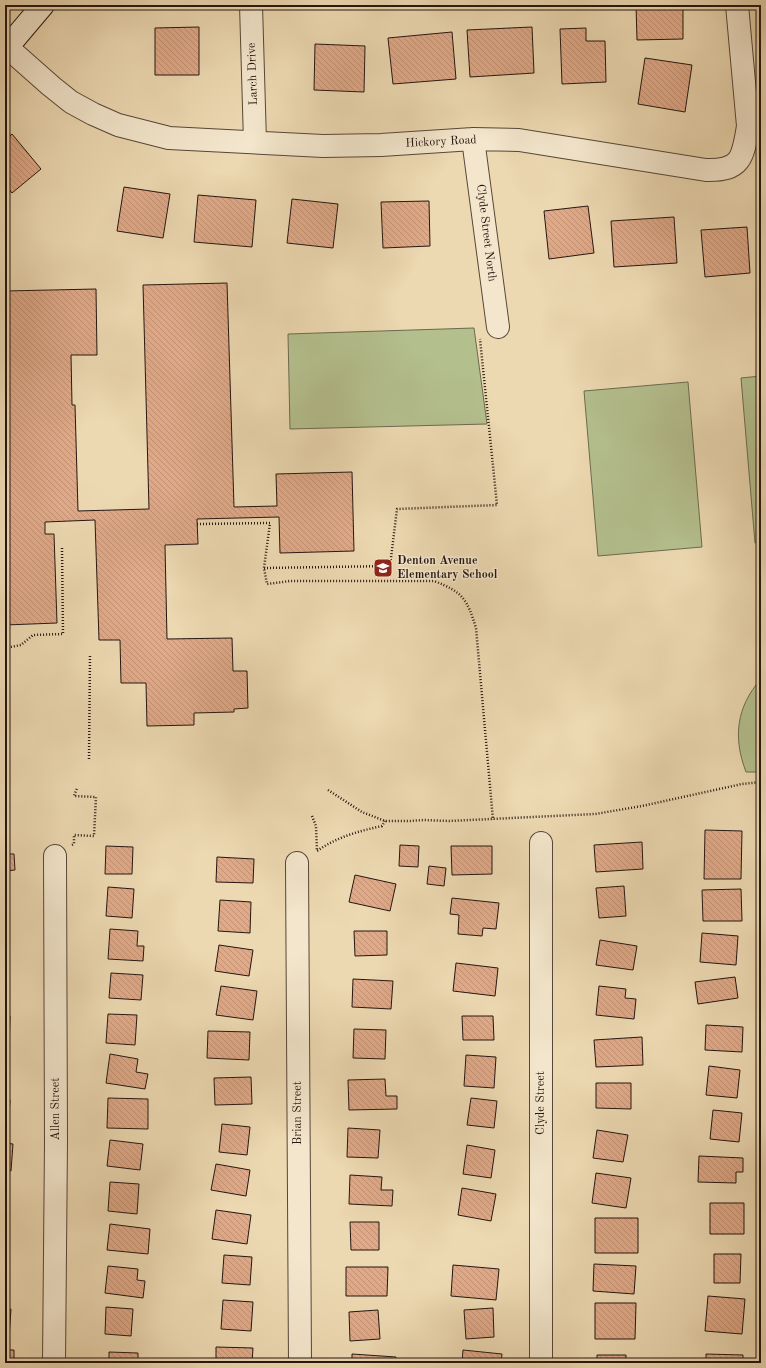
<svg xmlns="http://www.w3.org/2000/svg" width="766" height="1368" font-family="'Old Standard TT',serif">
	<defs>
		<pattern id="building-back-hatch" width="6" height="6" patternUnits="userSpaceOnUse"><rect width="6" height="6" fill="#e0a988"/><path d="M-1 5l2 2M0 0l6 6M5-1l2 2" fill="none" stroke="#c09174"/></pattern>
	</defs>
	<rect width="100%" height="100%" fill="#ecd8b1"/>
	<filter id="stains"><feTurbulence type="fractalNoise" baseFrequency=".005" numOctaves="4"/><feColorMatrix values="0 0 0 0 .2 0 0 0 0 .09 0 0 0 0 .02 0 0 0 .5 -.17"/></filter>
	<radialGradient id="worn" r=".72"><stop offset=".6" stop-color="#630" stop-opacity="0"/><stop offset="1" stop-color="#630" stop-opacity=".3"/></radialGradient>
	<path fill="#b4bf8e" stroke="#6c6a4f" d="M474,328L487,424L290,429L288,334Z
		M761,376V542L755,543L741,378Z
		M688,382L702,547L598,556L584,391Z
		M761,679V772H746C733,738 736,707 761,679Z"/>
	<path fill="url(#building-back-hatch)" stroke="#251610" d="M307,5H353V6L307,7Z
		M636,5H683V39L637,40Z
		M199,27V75H155V28Z
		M532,27L534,73L470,77L467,30Z
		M586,28V41H605L606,82L562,84L560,29Z
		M452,32L456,79L393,84L388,38Z
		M315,44L365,46L364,92L314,90Z
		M645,58L692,65L685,112L638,104Z
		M12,134L41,169L12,193L5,185V140Z
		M124,187L170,194L163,238L117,231Z
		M198,195L256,200L252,247L194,242Z
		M292,199L338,204L333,248L287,243Z
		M429,201L430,246L383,248L381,202Z
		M588,206L594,253L549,259L544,211Z
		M674,217L677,263L614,267L611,221Z
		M747,227L750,273L705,277L701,230Z
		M227,283L234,507L277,506L276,474L352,472L354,551L280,553L279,517L197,519L198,544L165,545L167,639L232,638L233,671H247L248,708L234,709V712L194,713V725L147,726L146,683H121L120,640H99L95,520L45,522V534H54L57,623L5,625V291L96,289L97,355H71L72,405H75L78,511L149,509L143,285Z
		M705,830L742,831L741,879H704Z
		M5,840L7,854H14L15,870L5,871Z
		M642,842L643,869L596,872L594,845Z
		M400,845L419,846L418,867L399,866Z
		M106,846L133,847L132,874H105Z
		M451,846H492V874L452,875Z
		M217,857L254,859L253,883L216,882Z
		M429,866L446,868L444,886L427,884Z
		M355,875L396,884L390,911L349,902Z
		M624,886L626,916L599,918L596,888Z
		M108,887L134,889L132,918L106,916Z
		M741,889L742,921H703L702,890Z
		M452,898L499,903L496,929L483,928L482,936L458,934L459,915L450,914Z
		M220,900L251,902L250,933L218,931Z
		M110,929L138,931L137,946H144L143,961L108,959Z
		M354,931H387V955L355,956Z
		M5,933H8L6,958H5Z
		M702,933L738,936L736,965L700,962Z
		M600,940L637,946L633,970L596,965Z
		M219,945L253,950L249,976L215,971Z
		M456,963L498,968L495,996L453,991Z
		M5,972H7V1000H5Z
		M111,973L143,975L141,1000L109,998Z
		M735,977L738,998L698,1004L695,982Z
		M353,979L393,981L391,1009L352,1007Z
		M221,986L257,991L253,1020L216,1015Z
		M599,986L626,989L625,998L636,999L634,1019L596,1015Z
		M108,1014L137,1015L135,1045L106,1043Z
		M5,1016H10L9,1049H5Z
		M462,1016H493L494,1040H463Z
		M706,1025L743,1027L742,1052L705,1050Z
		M354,1029L386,1030L385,1059L353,1058Z
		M208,1031L250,1032L249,1060L207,1058Z
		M642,1037L643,1065L596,1067L594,1040Z
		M110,1054L138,1059L136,1072L148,1074L145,1089L106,1083Z
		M466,1055L496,1057L494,1088L464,1086Z
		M709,1066L740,1070L737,1098L706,1095Z
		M251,1077L252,1104L215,1105L214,1078Z
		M385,1079L386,1096H397V1109L349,1110L348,1080Z
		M596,1083H631V1109L596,1108Z
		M108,1098L148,1099V1129L107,1128Z
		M471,1098L497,1101L494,1128L467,1125Z
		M5,1100H10L8,1130H5Z
		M713,1110L742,1113L739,1142L710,1139Z
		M222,1124L250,1127L247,1155L219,1152Z
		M348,1128L380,1130L378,1158L347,1157Z
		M597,1130L628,1135L623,1162L593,1158Z
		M110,1140L143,1144L140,1170L107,1166Z
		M5,1143L13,1144L11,1171L5,1170Z
		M467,1145L495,1150L491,1178L463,1174Z
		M699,1156L743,1158V1172H736V1183L698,1182Z
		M216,1164L250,1170L246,1196L211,1190Z
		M596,1173L631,1178L626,1208L592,1203Z
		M350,1175L382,1177L381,1190H393L392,1206L349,1204Z
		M110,1182L139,1184L137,1214L108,1211Z
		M5,1184H6L7,1211H5Z
		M462,1188L496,1194L491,1221L458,1215Z
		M710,1203H744V1234H710Z
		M216,1210L251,1215L247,1244L212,1239Z
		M595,1218H638V1253H595Z
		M350,1222H379V1250H351Z
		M110,1224L150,1229L148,1254L107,1250Z
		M714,1254H741L740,1283H714Z
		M224,1255L252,1257L250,1285L222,1283Z
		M594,1264L636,1266L634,1294L593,1291Z
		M453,1265L499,1269L496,1300L451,1296Z
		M108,1266L138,1269L137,1280L145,1281L143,1298L105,1293Z
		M346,1267H388L387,1296H346Z
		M708,1296L745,1299L742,1334L705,1331Z
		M223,1300L253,1302L251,1331L221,1329Z
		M595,1303H636L635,1339H595Z
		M106,1307L133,1309L131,1336L105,1334Z
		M493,1308L494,1337L466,1339L464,1310Z
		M5,1309H11L9,1338L5,1337Z
		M378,1310L380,1339L350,1341L349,1312Z
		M216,1347L253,1348L252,1363H216Z
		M5,1350H14V1363H5Z
		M463,1350L502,1354L501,1363H462Z
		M109,1352L138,1353V1363H109Z
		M352,1354L396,1357V1363H352Z
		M706,1354L743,1355V1363H706Z
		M597,1355H626V1363H597Z"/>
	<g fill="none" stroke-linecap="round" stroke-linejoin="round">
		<g stroke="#574638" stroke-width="24">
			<path id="street" d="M251,5L255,142
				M8,48L51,86L71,102L93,114L118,125L169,138L323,146L381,145L473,139L519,140L706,170C741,171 743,158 748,126L737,5
				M473,139L498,327
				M541,843V1363
				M297,863L300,1363
				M54,1363L56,1142L55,856"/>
		</g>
		<g stroke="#251610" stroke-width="24">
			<path id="secondary" d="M5,50L43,5"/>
		</g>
		<path stroke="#251610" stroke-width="2.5" stroke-dasharray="1 2" stroke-linecap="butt" d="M197,524L270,523L264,568L267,584L290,581H434C463,592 467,599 476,628L493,820
			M264,568L390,566L397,509L497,505L480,339
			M5,648L21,645L33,635L63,634L62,548
			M89,759L90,655
			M328,790L362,812L385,821H410L424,820L449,821L595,814L642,806L742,784L761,782
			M312,816L316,826L317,851C337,837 359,831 382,826L385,821
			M72,845L74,844V835L94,836L96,797L74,796L77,788"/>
		<use href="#street" stroke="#f3e6cc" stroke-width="22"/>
		<use href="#secondary" stroke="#f3e6cc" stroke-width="22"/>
	</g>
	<defs>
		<g id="school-square" transform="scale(1)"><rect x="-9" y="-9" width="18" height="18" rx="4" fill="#8f2418" stroke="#f3e6cc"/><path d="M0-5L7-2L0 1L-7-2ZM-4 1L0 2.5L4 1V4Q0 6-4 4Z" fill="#fff"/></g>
	</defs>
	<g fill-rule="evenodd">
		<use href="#school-square" x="383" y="568"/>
	</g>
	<g text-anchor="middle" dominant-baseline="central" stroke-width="3" stroke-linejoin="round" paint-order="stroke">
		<g font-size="12" fill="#251610" stroke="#f3e6cc">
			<text transform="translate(253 74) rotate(-92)">Larch Drive</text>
			<text transform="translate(441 142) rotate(-3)">Hickory Road</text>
			<text transform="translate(486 233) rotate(83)">Clyde Street North</text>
			<text transform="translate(541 1103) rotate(-90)">Clyde Street</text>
			<text transform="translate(56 1109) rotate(-90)">Allen Street</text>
			<text transform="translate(298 1113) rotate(-90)">Brian Street</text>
		</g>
		<g font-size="12" font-weight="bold" fill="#251610" stroke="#f3e6cc" text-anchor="start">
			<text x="397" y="561">Denton Avenue<tspan x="397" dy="14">Elementary School</tspan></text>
		</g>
	</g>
	<rect width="766" height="1368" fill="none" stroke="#ecd8b1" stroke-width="20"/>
	<rect x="6" y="6" width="754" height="1356" fill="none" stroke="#251610" stroke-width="2"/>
	<rect x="10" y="10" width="746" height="1348" fill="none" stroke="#251610"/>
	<rect width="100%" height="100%" filter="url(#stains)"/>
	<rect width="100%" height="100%" fill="url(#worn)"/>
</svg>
